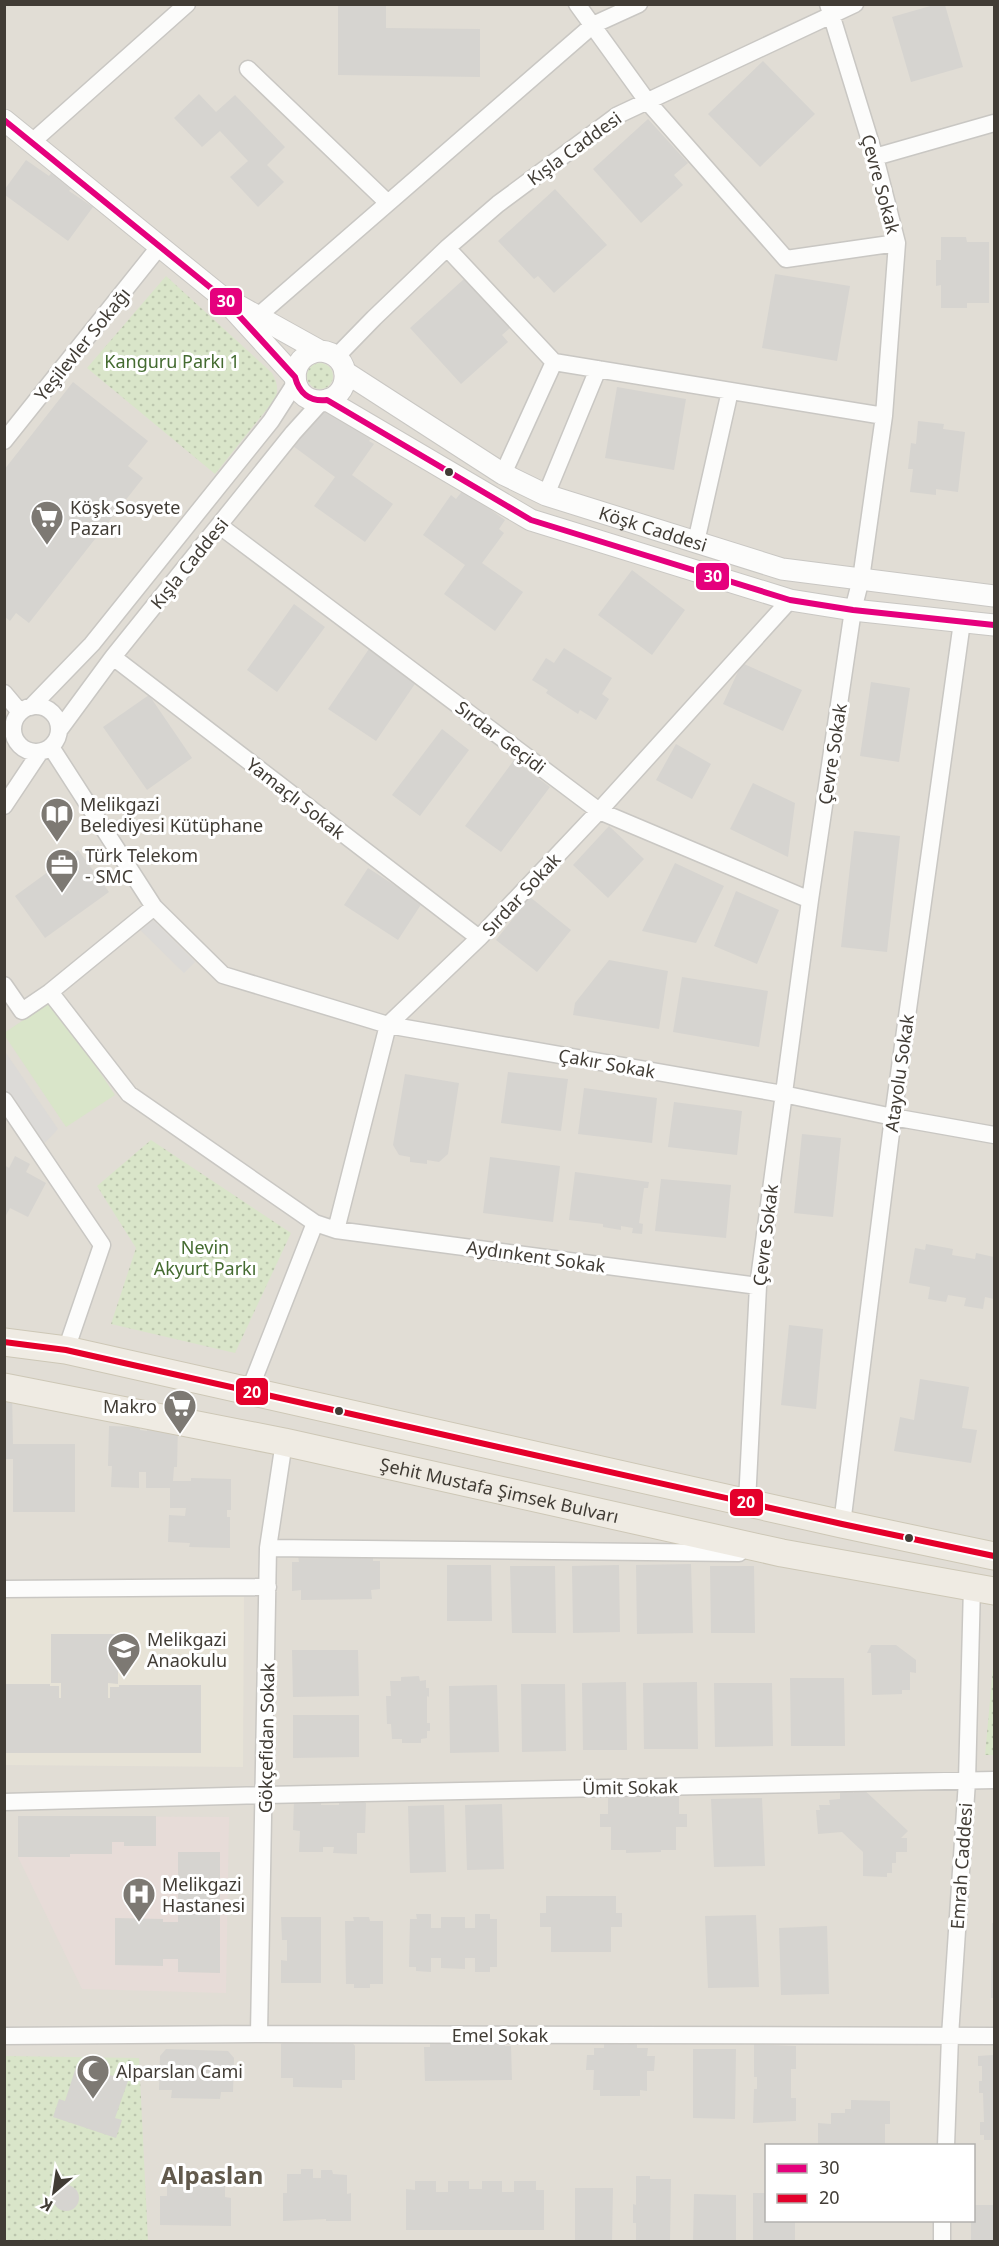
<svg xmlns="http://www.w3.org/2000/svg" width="999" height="2246" font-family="'Noto Sans',sans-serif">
	<defs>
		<pattern id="green-dots" width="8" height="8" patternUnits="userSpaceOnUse" patternTransform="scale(1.5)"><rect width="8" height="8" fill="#d9e5c9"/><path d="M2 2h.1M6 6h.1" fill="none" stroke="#bbc5ad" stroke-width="1.8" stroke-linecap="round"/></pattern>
	</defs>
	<rect width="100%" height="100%" fill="#edebe7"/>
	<path fill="#e1ddd5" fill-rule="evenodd" d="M5,5H994V2241L5,2242ZM766,2146H974V2220H766Z"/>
	<path fill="#e7e3d7" d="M5,1590L244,1592L243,1767L5,1765Z"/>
	<path fill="#e7dcd8" d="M18,1816L229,1817L226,1993L82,1989L18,1857Z"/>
	<path fill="url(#green-dots)" d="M166,276L272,373C277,382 279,389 275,399L215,474L87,368Z
		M307 376a13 13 0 1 1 26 0a13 13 0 1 1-26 0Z
		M151,1140L291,1233L235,1353L111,1324L136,1248L97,1186Z
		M994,1656V1755H985Z
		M5,2056L139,2058L148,2241L5,2242Z"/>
	<path fill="#d9e5c9" d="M52,1001L115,1095L66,1127L5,1036L4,1033Z"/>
	<path fill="#dcdad7" d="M149,916L195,962L184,973L137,927Z
		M4,1050L58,1129L37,1151L5,1094Z"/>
	<path fill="#d6d4d0" d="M338,4H386V28L480,29V77L338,75Z
		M934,5H945L963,67L911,82L892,17Z
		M763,61L815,114L760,167L708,114Z
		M199,94L216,112L235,95L285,147L267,165L284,182L258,207L230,177L248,161L220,131L202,147L174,118Z
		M648,119L688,163L674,175L683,185L641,223L593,169Z
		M26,160L49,176L52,172L72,187L69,191L93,207L68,241L5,195V189Z
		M555,189L607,245L554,293L538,276L534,279L498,241Z
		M941,237H966L967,242H989V303H967V308H941V285L936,286V260H941Z
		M775,274L850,286L837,361L762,348Z
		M464,279L510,328L502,335L508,342L461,384L410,328Z
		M73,382L148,441L128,466L143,478L29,623L16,613L10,621L4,616V470Z
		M617,387L686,399L674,470L605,458Z
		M321,407L375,432L369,441L374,444L352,475L393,504L365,542L314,506L335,477L293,446Z
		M918,421L944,424L943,429L965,432L958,492L936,489V495L910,492L913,469H908L911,443L916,444Z
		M463,490L505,520L499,529L504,533L482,563L523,592L495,631L444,594L465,565L423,535L451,495L456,499Z
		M632,570L685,610L652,655L598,615Z
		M294,604L325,627L277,692L247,670Z
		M371,646L419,678L376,741L328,709Z
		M564,648L612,678L602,694L609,699L596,720L580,710L578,714L546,693L548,690L532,680L546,658L554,663Z
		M742,663L802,690L783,731L723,704Z
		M871,682L910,688L899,762L860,756Z
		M149,695L192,758L147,790L103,727Z
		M442,729L469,750L420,816L392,795Z
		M676,744L711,764L692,799L656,780Z
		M514,760L550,787L501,852L465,826Z
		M753,783L795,803L788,857L730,829Z
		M609,826L644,859L608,898L573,865Z
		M854,831L900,836L887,952L841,947Z
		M78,850L109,892L45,938L15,896Z
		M675,863L724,886L696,943L642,931Z
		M368,868L422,903L398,940L344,905Z
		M736,891L779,910L757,964L714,946Z
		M530,897L571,930L537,972L496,940Z
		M609,960L668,971L659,1029L573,1015L575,1003Z
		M682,977L768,991L759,1047L673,1032Z
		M508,1072L568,1079L561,1131L501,1123Z
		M405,1074L459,1083L448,1154L439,1162L427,1160V1164L410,1162V1157L399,1155L393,1145Z
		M584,1088L657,1098L652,1143L578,1134Z
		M674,1102L742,1111L737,1155L668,1147Z
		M802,1134L841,1138L833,1217L794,1213Z
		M15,1156L30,1164L26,1172L46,1183L28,1217L10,1208L4,1219V1165L9,1168Z
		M490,1157L560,1166L553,1222L483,1213Z
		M575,1172L649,1182L648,1188H644L639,1223L643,1224L642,1234L632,1233L633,1228L621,1226V1230L603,1227V1224L569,1220Z
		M661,1179L731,1185L726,1238L655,1231Z
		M926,1244L953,1249L952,1255L975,1259L976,1253L994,1257V1299L985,1297L983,1309L964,1306L966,1298L948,1295L946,1302L928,1299L930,1287L909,1283L915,1248L925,1250Z
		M789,1325L823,1329L816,1409L781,1405Z
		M920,1379L969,1387L962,1428L977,1430L971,1463L894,1451L900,1417L914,1420Z
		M4,1391H12L13,1444H75V1512H13V1459H4Z
		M109,1426L140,1427V1430L147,1431V1427H178L177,1467H174L173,1481H191V1478L231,1479V1510H227V1517H230V1548L189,1547L190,1543L168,1542L169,1515L185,1516L186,1508H170V1488H146V1472H139V1488L111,1487L112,1466H108Z
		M373,1555V1561H380V1589L371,1590L372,1599L301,1600V1590L292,1591V1562H299L298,1556Z
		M691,1564L693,1633L637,1634L636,1565Z
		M447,1565H491L492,1621H447Z
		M619,1565L620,1632L573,1633L572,1566Z
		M510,1566H555L556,1633H512Z
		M710,1566H754L755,1633H711Z
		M51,1634H118V1684L108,1683V1698H110V1687H119V1685H201V1753H4V1684H50V1686H59V1698H61V1683H51Z
		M871,1645H896L916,1660V1673L910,1672V1690H902V1694L872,1695L871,1653H867Z
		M292,1650H358L359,1696L293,1697Z
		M419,1676L420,1681L426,1680V1688H429V1697L427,1696V1723H430V1731H427V1738L421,1739V1743H402V1739H392L391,1724H387L386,1696H391L390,1681H401V1677Z
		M790,1678H844L845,1746H791Z
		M626,1682L627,1750H583L582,1683Z
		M697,1682L698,1749H644L643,1683Z
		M714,1683H772L773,1746L715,1747Z
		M521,1684H565L566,1751L522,1752Z
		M497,1685L499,1752L450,1753L449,1686Z
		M293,1715H359V1757L293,1758Z
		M860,1786L908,1831L901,1838H907V1852H896V1863H892V1873H887V1877L863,1876V1852L842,1832L818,1834L816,1810H820L819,1805H830L829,1800L840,1799V1789L853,1788V1793Z
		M608,1795L679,1796V1814H687V1827H676V1850H661V1852L626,1853V1850H611V1827H600V1814H608Z
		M762,1798L765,1866L714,1867L711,1799Z
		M321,1799V1805H339V1800H359L366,1803L365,1833H357V1854L333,1853L334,1847H323V1852H299L300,1831L293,1830L294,1800Z
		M502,1804L504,1869L467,1870L465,1805Z
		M444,1805L446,1872L410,1873L408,1806Z
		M18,1816H156V1846H124V1842H112V1854H70V1857H18Z
		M178,1852H220V1973L178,1972V1959H163V1966L115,1965V1918L163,1919V1922H178Z
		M546,1896H616V1913H622V1927H611V1952H551V1927H540V1913H546Z
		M416,1914H431V1928H441V1917H465V1928H475V1914H490V1919H497V1967H490V1972H475V1958H465V1969L441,1968V1958H431V1972L416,1971V1967H409L410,1919H417Z
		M756,1915L759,1987L708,1988L705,1916Z
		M281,1917H321V1983H281V1960L287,1961V1940H282Z
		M353,1917H369L370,1921H383V1984H370V1988H354V1984H346L345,1921H354Z
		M992,1923H994V1998H991Z
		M827,1926L829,1994L781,1995L779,1928Z
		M288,2037L349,2039L355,2046V2080H342V2088L293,2087V2078H281V2044Z
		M490,2038H505V2046H511L512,2080L425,2081L424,2047H430V2039H445V2044L490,2043Z
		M604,2038H637V2048H648L647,2056H655L654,2071H647V2091L640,2090V2096H600V2090H593L594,2070H586L587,2055H594V2048H604Z
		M754,2044L796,2046V2069H791V2098H796V2121L753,2123L754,2089H757V2077H754Z
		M166,2049L228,2051L234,2058L233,2092H221L220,2099L171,2098L172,2090H159L160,2056Z
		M693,2049H736L735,2119L693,2118Z
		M993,2055V2061H994V2140H984V2135H980V2122H984L983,2093H979V2081H982V2066H978V2056Z
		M77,2064L128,2081L115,2118L122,2120L116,2138L53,2117L59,2099L65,2101Z
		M851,2100L890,2101V2124H885V2146H818V2123L831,2124V2113H845V2109H851Z
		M301,2169H313V2178H321V2170H332L333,2174L347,2175V2194L351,2193V2221H326V2219L283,2221V2193H287V2174H301Z
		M167,2173L225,2174V2197L231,2198V2226L160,2225V2196H167Z
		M636,2176H650V2179H671L670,2242H636V2223H633V2204L636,2205Z
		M415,2181H436V2192H448V2181H469V2189H482V2181H502V2192H514V2181H536V2190H544V2230H406V2189L415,2190Z
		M53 2198a13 13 0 1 1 26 0a13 13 0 1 1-26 0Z
		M575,2188H613L612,2242H575Z
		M753,2193H766V2220H795V2242H753Z
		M694,2194L736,2195V2242H693Z
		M974,2205H994V2242H971V2220H974Z"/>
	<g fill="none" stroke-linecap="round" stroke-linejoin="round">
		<g stroke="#c9c7c3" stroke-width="19">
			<path id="minor" d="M577,4L647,101L786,259L897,243
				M248,69L388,203
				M32,142L187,4
				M875,157L994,123
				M447,248L554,362L884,416
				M258,316L593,25L639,4
				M336,357L374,318L447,248L498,204L618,115L855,4
				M4,441L159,247
				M503,474L554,362
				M546,495L598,369
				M220,526L599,811L810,900
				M696,542L730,391
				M113,657L479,938
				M4,693L20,712
				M13 729a23 23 0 1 1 46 0a23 23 0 1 1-46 0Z
				M31,707L92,644L271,421L296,382
				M60,729L113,657L293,433L322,401
				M51,747L154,907L223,975L388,1025L783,1094L893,1117L994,1135
				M4,806L40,752
				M4,985L22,1011L50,992L154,907
				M50,992L129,1094L315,1223L336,1230L758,1286
				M4,1100L102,1245L66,1350
				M336,1230L388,1025L479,938L599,811L790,600
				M250,1389L315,1223
				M747,1502L758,1286L810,900L853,610L861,579L884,416L897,243L875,157L828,4
				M842,1524L893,1117L962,622
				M268,1548L739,1553
				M4,1589L268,1587
				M4,1802L265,1795L994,1780
				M259,2034L268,1548L284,1442
				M4,2036L259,2034L994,2036
				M946,2146L950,2036L967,1781L972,1586
				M942,2242V2220"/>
		</g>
		<g stroke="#c9c7c3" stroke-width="23">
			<g id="tertiary">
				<path d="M4,120L222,297L295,377"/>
				<path d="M239,306L320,351C354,353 353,400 320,401C288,401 286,354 320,351"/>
				<path id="s1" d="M345,372L503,474L546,495L782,569L994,596"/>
				<path d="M327,400L531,520L790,600L853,610L994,625"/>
			</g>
		</g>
		<g stroke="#cdc7b6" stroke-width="29">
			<g id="primary">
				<path d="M4,1342L66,1350L842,1524L994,1556"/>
				<path id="s2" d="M4,1387L284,1442L782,1553L994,1591"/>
			</g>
		</g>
		<use href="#minor" stroke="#fcfcfb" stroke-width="16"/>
		<use href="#tertiary" stroke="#fcfcfb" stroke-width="21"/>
		<use href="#primary" stroke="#efebe3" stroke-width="27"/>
		<g stroke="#fff" stroke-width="10">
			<path id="bus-1" d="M4,120L222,297L295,377C299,393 310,402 327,400L531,520L790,600L853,610L994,625"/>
		</g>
		<g stroke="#fff" stroke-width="10">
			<path id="bus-2" d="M4,1342L66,1350L842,1524L994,1556"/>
		</g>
		<use href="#bus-1" stroke="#e5007d" stroke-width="6"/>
		<use href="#bus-2" stroke="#e4002b" stroke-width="6"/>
	</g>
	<defs>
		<g id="supermarket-pin" transform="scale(1.725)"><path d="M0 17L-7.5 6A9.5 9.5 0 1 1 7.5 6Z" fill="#7d7973" stroke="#fff"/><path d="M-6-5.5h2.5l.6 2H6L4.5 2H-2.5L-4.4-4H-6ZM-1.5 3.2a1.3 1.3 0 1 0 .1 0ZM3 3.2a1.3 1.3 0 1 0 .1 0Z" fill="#fff"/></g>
		<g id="library-pin" transform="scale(1.725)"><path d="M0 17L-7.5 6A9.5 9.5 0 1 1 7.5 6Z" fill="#7d7973" stroke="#fff"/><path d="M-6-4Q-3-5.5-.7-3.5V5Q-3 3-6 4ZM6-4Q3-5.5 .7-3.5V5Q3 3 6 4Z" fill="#fff"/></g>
		<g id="office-pin" transform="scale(1.725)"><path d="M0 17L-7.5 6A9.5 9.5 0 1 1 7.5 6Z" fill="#7d7973" stroke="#fff"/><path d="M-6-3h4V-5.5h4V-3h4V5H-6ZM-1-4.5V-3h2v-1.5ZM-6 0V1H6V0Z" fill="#fff"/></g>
		<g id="school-pin" transform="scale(1.725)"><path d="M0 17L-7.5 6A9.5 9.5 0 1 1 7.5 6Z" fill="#7d7973" stroke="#fff"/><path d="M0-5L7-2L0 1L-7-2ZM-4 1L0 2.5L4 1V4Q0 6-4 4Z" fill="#fff"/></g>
		<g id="hospital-pin" transform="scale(1.725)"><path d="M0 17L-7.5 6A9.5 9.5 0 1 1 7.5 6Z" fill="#7d7973" stroke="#fff"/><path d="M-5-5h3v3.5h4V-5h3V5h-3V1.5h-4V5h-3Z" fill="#fff"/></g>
		<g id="mosque-pin" transform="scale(1.725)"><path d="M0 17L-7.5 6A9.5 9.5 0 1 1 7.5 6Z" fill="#7d7973" stroke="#fff"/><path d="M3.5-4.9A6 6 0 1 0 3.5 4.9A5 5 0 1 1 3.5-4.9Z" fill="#fff"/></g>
	</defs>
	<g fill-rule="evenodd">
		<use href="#supermarket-pin" x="47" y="517"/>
		<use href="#library-pin" x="57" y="814"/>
		<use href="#office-pin" x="62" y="865"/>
		<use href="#supermarket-pin" x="180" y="1406"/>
		<use href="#school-pin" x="124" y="1649"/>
		<use href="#hospital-pin" x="139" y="1894"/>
		<use href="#mosque-pin" x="93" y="2071"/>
	</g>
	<g fill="#413c35" stroke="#fff" stroke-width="2">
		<circle cx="449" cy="472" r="5"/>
		<circle cx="339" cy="1411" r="5"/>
		<circle cx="909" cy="1538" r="5"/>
	</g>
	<g text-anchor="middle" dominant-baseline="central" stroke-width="6" stroke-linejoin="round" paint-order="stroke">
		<g font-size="18" fill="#413c35" stroke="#fff">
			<text transform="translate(574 148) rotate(-36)">Kışla Caddesi</text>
			<text transform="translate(881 184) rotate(75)">Çevre Sokak</text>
			<text transform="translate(82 344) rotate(-51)">Yeşilevler Sokağı</text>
			<text stroke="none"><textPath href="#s1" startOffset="348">Köşk Caddesi</textPath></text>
			<text transform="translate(189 563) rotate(-51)">Kışla Caddesi</text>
			<text transform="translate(501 737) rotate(37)">Sırdar Geçidi</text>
			<text transform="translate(832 754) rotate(-81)">Çevre Sokak</text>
			<text transform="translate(296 798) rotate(38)">Yamaçlı Sokak</text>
			<text transform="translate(521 894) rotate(-47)">Sırdar Sokak</text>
			<text transform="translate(607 1063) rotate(10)">Çakır Sokak</text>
			<text transform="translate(899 1073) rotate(-82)">Atayolu Sokak</text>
			<text transform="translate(765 1235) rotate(-83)">Çevre Sokak</text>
			<text transform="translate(536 1256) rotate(8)">Aydınkent Sokak</text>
			<text stroke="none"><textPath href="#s2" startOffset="506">Şehit Mustafa Şimsek Bulvarı</textPath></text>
			<text transform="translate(266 1738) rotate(-89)">Gökçefidan Sokak</text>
			<text transform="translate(630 1787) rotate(-1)">Ümit Sokak</text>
			<text transform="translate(961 1866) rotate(-86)">Emrah Caddesi</text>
			<text x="500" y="2035">Emel Sokak</text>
		</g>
		<g font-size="18" fill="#446b30" stroke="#fff">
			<text x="172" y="361">Kanguru Parkı 1</text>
			<text x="205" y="1247">Nevin<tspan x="205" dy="21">Akyurt Parkı</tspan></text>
		</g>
		<g font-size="18" fill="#413c35" stroke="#fff" text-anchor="start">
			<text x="70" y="507">Köşk Sosyete<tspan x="70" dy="21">Pazarı</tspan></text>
			<text x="80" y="804">Melikgazi<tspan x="80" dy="21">Belediyesi Kütüphane</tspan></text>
			<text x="85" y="855">Türk Telekom<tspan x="85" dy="21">- SMC</tspan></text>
			<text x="157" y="1406" text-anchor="end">Makro</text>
			<text x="147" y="1639">Melikgazi<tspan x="147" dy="21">Anaokulu</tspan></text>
			<text x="162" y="1884">Melikgazi<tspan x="162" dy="21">Hastanesi</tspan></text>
			<text x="116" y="2071">Alparslan Cami</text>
		</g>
		<g font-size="24" font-weight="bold" fill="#625a4d" stroke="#fff">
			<text x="212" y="2174">Alpaslan</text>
		</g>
	</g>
	<g stroke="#fff" stroke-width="2">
		<rect x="209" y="287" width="34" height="29" rx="6" fill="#e5007d"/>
		<rect x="695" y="562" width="35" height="29" rx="6" fill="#e5007d"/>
		<rect x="235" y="1377" width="34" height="29" rx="6" fill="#e4002b"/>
		<rect x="729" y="1488" width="35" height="29" rx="6" fill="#e4002b"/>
	</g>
	<g font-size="16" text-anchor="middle" font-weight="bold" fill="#fff">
		<text x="226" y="307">30</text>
		<text x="713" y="582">30</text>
		<text x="252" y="1398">20</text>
		<text x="746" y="1508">20</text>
	</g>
	<rect width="999" height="2246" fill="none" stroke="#413c35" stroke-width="12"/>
	<rect x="765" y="2144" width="210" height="78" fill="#ffffff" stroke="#b3b1ae" stroke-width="1.5"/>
	<rect x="777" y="2164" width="30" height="9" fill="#e5007d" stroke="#b3b1ae" stroke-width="1.5"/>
	<text x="819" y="2174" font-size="18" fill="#413c35">30</text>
	<rect x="777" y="2194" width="30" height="9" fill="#e4002b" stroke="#b3b1ae" stroke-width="1.5"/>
	<text x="819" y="2204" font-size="18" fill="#413c35">20</text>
	<g transform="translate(54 2192) rotate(209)" stroke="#ffffff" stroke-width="4.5" paint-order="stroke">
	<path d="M0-4.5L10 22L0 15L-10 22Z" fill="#413c35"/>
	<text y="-9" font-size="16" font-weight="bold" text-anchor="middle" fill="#413c35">K</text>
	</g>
</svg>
